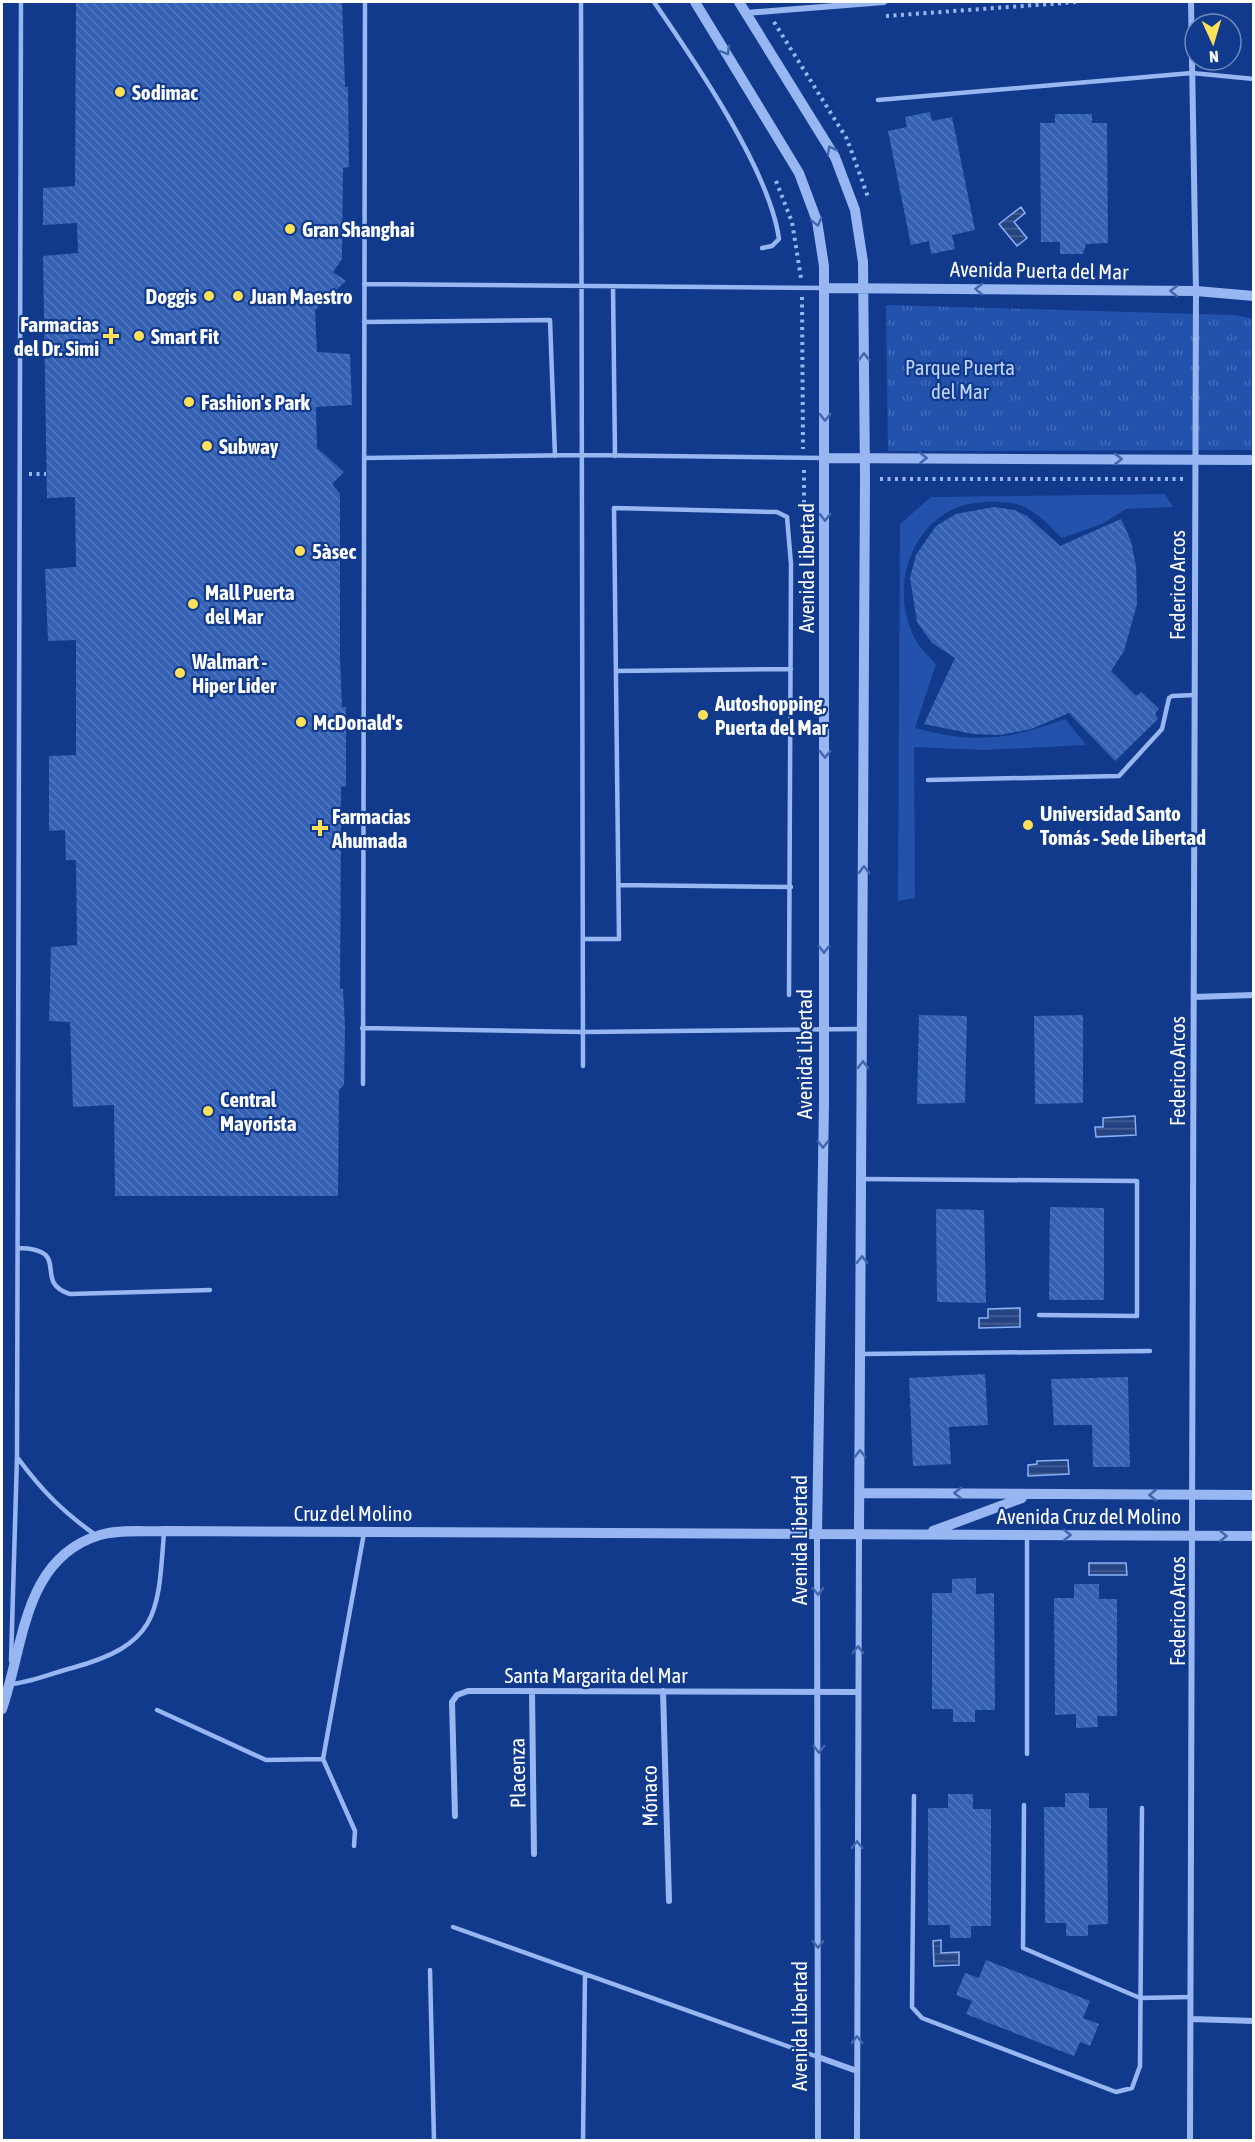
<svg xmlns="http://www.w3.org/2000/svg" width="1255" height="2142" font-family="'Asap Condensed',sans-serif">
	<defs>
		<pattern id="park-tufts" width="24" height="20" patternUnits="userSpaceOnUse" patternTransform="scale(1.5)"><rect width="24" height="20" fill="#2252ac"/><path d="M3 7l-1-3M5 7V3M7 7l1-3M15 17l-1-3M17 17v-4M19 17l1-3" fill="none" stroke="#436cb8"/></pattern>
		<pattern id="water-rules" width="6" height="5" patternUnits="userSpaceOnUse" patternTransform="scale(1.5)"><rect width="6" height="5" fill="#264482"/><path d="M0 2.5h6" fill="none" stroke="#476095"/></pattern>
		<pattern id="building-back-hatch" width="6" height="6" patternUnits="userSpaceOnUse" patternTransform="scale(1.5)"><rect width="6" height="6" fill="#3461b4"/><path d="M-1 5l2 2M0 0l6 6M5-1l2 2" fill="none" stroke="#5279bf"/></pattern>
	</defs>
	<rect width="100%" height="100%" fill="#113a8c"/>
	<path fill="#2252ac" d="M1165,494L1173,507L1126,509L1102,524L1062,538C1052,529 1042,517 1030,510C1018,502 1000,501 986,502C914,503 882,590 920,647C925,653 931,658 936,664L915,728C973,744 1009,740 1065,719L1086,745L984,750L914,747L915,898L898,901L900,524L931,497Z"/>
	<path fill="url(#park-tufts)" d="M886,305L1235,315L1253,319V450L888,451Z"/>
	<path fill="url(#water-rules)" stroke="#89b0f5" stroke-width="1.5" d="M1021,207L1025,213L1014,222L1027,238L1017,246L999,224Z
		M1135,1116L1136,1135L1096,1137L1095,1127H1103V1118Z
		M1020,1308V1327L979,1328V1318H988V1309Z
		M1068,1460L1069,1474L1028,1476V1465L1037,1464V1461Z
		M1089,1563H1126L1127,1575H1089Z
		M941,1940V1953L959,1952V1965L934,1966L933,1941Z"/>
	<path fill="url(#building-back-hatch)" d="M76,2H342L345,87H348L349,167L343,168L342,259L333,272L346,281L315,310L317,352L350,354L352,405L316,407L317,448L344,472L332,484L340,494V659L342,707H346V786L341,787V831L340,989H343L345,1026L344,1085L339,1090L338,1196H115L114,1105L73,1107L70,1022L49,1021L51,947L77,945L76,860H66L65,830L49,831V756L76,755V640L48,641L45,569L76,567L75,497L47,498L43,256L78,253L77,223L43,225V188L75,186Z
		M930,112L932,121L952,117L975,230L952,235L955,249L931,254L929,241L911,245L888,131L907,127L905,117Z
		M1055,114H1092V123H1107L1108,243L1086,244L1083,254H1060V242H1041L1040,123H1055Z
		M994,507L1014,510L1027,516L1060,546L1121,519L1131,541L1136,566L1137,604L1124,651L1111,671L1136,696L1141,692L1159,709L1155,714L1158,719L1115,761L1069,713L1031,729L1000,735L973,734L924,724L955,658L932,643L917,622L910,578L916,555L936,526L956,514Z
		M919,1015L967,1016L965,1103L917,1104Z
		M1083,1015V1103L1035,1104L1034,1016Z
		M1050,1207L1104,1208V1300H1049Z
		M936,1209L984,1210L986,1303L937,1302Z
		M985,1374L988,1425L949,1427L951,1464L913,1466L909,1378Z
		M1128,1377L1130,1467H1093L1092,1425H1054L1051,1379Z
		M976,1578V1594L994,1593L995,1710H975V1722H953V1709H932V1593H952V1579Z
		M1074,1584H1099V1599H1117V1716H1097L1098,1727L1076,1728V1714L1055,1715L1054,1598H1074Z
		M1065,1793H1089V1808H1107L1108,1924L1088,1925V1936H1066V1923H1045L1044,1807H1065Z
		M948,1794H973V1809H991V1926H971V1938H950V1925H928V1808H948Z
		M986,1960L1090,2001L1083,2018L1099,2024L1090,2046L1080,2042L1074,2056L966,2014L972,2001L956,1995L965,1973L979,1978Z"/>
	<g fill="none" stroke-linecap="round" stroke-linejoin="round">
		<path stroke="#98b7f2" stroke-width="4" stroke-dasharray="3 4.5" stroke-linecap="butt" d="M886,16L1077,2
			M774,22L847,139L868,197
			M776,181L792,222L801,278
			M802,297L803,449
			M29,474H46
			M880,479H1184
			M804,548V468
			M802,1019V996
			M801,1041V1104H811"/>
		<path stroke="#98b7f2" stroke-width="4.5" d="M581,2L583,1066
			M654,2C694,60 770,171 779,239L772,246L762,248
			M878,100L1192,73L1254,79
			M364,284L824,288
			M613,286L615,456
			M364,322L550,320L555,456
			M364,458L582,455L823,458
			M616,671L791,669
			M928,780L1119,776L1162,729L1169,698L1172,696L1194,695
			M619,885L791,887
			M584,939H619L614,508L777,512L787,517L791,564L789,995
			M362,1028L584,1032L860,1029
			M363,1084L365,2
			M863,1179L1137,1181V1316L1039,1315
			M18,1248C74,1249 31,1282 70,1294L210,1290
			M861,1354L1150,1351
			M17,1457C42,1491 63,1512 97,1536
			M11,1661L17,1457L21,2
			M10,1684C29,1683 52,1673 72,1668C159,1644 158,1614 164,1532
			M157,1710L266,1760L323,1759
			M1027,1754V1535
			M914,1796L912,2007L922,2018L1116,2092L1132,2088L1140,2066L1142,1808
			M1024,1805L1023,1948L1140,1998L1191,1997
			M354,1846L355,1831L323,1759L364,1533
			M453,1927L818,2057
			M430,1970L434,2140
			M583,2140L585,1974"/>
		<path stroke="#98b7f2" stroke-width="6" d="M746,13L884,2
			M1194,997L1254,995
			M817,1534L818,2140
			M532,1691L534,1854
			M663,1691L669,1901
			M455,1816L452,1702L457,1695L468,1691L858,1692
			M1191,2019L1254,2021
			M818,2057L857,2071
			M857,2140L859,1534
			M1190,2140L1196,291L1191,2"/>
		<path stroke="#98b7f2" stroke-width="10" d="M695,2L799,173L817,221L824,266V1103L817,1533
			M739,2L835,157L855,210L863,262L865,479L859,1534
			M824,288L1196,291L1254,296
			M825,458L1254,460
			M860,1493L1254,1495
			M933,1531L1022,1498
			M2,1709C24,1646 23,1558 100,1535C119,1529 145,1532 164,1531L1254,1536"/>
	</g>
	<defs><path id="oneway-chevron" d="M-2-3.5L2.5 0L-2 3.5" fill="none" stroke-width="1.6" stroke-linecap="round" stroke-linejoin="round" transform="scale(1.5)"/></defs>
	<g stroke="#4066b0">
		<use href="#oneway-chevron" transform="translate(726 51) rotate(59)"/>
		<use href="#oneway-chevron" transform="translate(831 150) rotate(-119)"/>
		<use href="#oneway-chevron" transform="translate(817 222) rotate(76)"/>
		<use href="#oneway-chevron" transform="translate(979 289) rotate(-179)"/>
		<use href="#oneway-chevron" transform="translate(1174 291) rotate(-179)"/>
		<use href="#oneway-chevron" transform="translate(864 357) rotate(-90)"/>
		<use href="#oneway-chevron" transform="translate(825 417) rotate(90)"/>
		<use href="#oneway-chevron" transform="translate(923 458)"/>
		<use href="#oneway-chevron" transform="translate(1118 459)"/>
		<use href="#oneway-chevron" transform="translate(825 517) rotate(90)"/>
		<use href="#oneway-chevron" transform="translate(825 754) rotate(90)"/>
		<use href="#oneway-chevron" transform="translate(864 870) rotate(-90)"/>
		<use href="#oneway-chevron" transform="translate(824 949) rotate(90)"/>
		<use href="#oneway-chevron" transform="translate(863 1065) rotate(-90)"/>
		<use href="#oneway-chevron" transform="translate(823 1144) rotate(91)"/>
		<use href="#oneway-chevron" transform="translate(862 1260) rotate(-89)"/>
		<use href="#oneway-chevron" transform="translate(860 1454) rotate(-89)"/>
		<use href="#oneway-chevron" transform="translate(958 1493) rotate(-180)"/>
		<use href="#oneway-chevron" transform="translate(1153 1495) rotate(-180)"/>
		<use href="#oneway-chevron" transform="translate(1067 1535)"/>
		<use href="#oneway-chevron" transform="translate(1223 1536) rotate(1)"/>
		<use href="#oneway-chevron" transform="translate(818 1591) rotate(89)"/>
		<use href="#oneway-chevron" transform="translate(858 1650) rotate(-89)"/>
		<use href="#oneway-chevron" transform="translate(819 1749) rotate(90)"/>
		<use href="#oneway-chevron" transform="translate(857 1845) rotate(-90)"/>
		<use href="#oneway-chevron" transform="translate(818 1944) rotate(90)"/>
		<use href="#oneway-chevron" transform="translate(857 2040) rotate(-90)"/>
	</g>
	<g fill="#ffe059" stroke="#113a8c" stroke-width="2">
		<circle cx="120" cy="92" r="6"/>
		<circle cx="290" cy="229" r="6"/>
		<circle cx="209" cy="296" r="6"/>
		<circle cx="238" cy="296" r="6"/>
		<path d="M108 327h6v6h6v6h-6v6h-6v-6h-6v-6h6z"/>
		<circle cx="139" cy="336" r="6"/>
		<circle cx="189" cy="402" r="6"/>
		<circle cx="207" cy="446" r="6"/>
		<circle cx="300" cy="551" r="6"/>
		<circle cx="193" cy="604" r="6"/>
		<circle cx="180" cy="673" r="6"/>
		<circle cx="703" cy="715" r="6"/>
		<circle cx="301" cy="722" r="6"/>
		<circle cx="1028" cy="825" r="6"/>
		<path d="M317 819h6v6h6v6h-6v6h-6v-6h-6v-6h6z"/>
		<circle cx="208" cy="1111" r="6"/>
	</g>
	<g text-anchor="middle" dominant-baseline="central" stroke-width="4.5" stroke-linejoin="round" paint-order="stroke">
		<g font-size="21" font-weight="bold" fill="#fff" stroke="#113a8c" text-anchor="start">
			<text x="132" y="92">Sodimac</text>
			<text x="302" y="229">Gran Shanghai</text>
			<text x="197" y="296" text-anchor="end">Doggis</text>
			<text x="250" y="296">Juan Maestro</text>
			<text x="99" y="324" text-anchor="end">Farmacias<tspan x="99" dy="24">del Dr. Simi</tspan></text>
			<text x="151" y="336">Smart Fit</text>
			<text x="201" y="402">Fashion's Park</text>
			<text x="219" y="446">Subway</text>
			<text x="312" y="551">5àsec</text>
			<text x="205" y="592">Mall Puerta<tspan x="205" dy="24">del Mar</tspan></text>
			<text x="192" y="661">Walmart -<tspan x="192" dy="24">Hiper Lider</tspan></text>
			<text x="715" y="703">Autoshopping,<tspan x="715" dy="24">Puerta del Mar</tspan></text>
			<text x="313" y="722">McDonald's</text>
			<text x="1040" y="813">Universidad Santo<tspan x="1040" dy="24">Tomás - Sede Libertad</tspan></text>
			<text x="332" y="816">Farmacias<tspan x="332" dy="24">Ahumada</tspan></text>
			<text x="220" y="1099">Central<tspan x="220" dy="24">Mayorista</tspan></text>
		</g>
		<g font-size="21" fill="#fff" stroke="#113a8c">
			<text transform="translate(1039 270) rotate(1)">Avenida Puerta del Mar</text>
			<text transform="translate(806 568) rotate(-90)">Avenida Libertad</text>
			<text transform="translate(1177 585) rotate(-90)">Federico Arcos</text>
			<text transform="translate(804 1054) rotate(-90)">Avenida Libertad</text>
			<text transform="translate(1177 1071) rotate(-90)">Federico Arcos</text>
			<text x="353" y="1513">Cruz del Molino</text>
			<text x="1089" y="1516">Avenida Cruz del Molino</text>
			<text transform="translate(799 1540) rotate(-90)">Avenida Libertad</text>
			<text transform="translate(1177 1611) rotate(-90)">Federico Arcos</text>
			<text x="596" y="1675">Santa Margarita del Mar</text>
			<text transform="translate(517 1773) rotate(-91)">Placenza</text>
			<text transform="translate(649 1796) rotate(-91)">Mónaco</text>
			<text transform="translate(799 2026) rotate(-90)">Avenida Libertad</text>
		</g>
		<g font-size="21" fill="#bfd5fd" stroke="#113a8c">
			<text x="960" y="367">Parque Puerta<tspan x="960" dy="24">del Mar</tspan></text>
		</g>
	</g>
	<rect width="1255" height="2142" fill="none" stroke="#ffffff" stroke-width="6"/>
	<g transform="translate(1213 42) rotate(176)"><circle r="28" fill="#113a8c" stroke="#7089ba" stroke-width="1.5"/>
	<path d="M0-4.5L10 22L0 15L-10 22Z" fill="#ffe059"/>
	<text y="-9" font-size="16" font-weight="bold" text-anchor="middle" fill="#ffffff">N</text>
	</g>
</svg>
